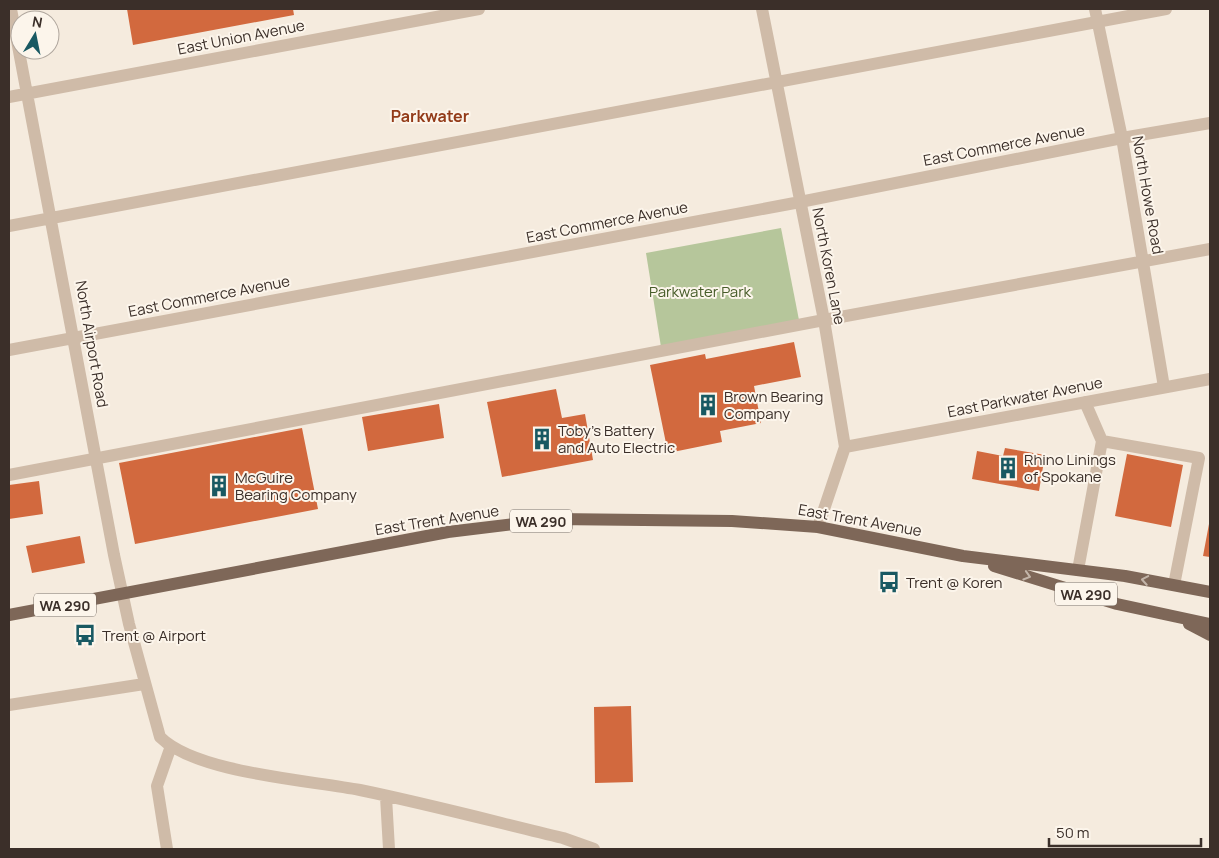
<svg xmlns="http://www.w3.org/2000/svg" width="1219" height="858" font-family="Manrope,sans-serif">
	<rect width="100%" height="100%" fill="#f5ebde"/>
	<path fill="#b6c69b" d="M781,228L799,320L661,347L646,253Z"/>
	<path fill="#d2693e" d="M127,9H293L294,15L133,45Z
		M794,342L801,377L754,386L761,423L720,431L722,442L668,453L650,365L705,354L706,359Z
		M556,389L562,418L585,414L593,460L502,477L487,402Z
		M439,404L444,438L368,451L362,417Z
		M302,428L318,509L135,544L119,463Z
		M1005,448L1045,455L1039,491L972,479L977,451L1003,456Z
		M1127,454L1183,465L1171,527L1115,516Z
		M39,481L43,514L9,519V485Z
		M1209,524H1210V557L1203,556Z
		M80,536L85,563L32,573L26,546Z
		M631,706L633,782L595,783L594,707Z"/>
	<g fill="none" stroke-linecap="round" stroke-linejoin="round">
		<path stroke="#cfbba8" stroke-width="12" d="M11,9L114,555L129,624L160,737C196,773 308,780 360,790C428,804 496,822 563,838L594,849
			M762,9L824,320L845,447L818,527
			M1095,9L1122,138L1164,387
			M9,97L479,9
			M9,226L1166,9
			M9,350L800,202L1122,138L1210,123
			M1085,402L1102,441
			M845,447L1210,379
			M9,475L824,320L1210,249
			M1078,570L1102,441L1199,458L1174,585
			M9,705L144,684
			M386,797L389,849
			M167,849L157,786L171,746"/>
		<path stroke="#7e6758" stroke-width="12" d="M994,566L1117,604L1210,624
			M9,615L448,532L555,519L732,521L818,527L963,556L1125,576L1210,592
			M1189,624L1210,635"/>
	</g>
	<defs><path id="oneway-chevron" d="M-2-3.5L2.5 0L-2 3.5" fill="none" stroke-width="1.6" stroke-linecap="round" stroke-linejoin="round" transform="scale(1.25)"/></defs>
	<g stroke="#c3b5a9">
		<use href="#oneway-chevron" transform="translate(1027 576) rotate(17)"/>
		<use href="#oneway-chevron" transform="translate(1145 580) rotate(-170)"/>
	</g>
	<defs>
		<g id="building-bare" transform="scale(1.725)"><path d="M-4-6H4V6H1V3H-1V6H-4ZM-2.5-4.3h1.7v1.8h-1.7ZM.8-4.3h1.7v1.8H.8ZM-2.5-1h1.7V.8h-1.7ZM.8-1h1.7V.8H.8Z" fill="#195962" stroke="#fcf5eb" stroke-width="2.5" paint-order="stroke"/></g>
		<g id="bus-bare" transform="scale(1.725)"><path d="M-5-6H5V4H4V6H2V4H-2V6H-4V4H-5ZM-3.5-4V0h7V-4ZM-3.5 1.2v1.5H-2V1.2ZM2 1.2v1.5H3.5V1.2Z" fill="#195962" stroke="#fcf5eb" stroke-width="2.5" paint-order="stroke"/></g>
	</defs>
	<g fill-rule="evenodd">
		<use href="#building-bare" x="708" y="405"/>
		<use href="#building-bare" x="542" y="439"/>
		<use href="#building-bare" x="1008" y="468"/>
		<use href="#building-bare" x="219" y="486"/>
		<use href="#bus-bare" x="889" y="582"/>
		<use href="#bus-bare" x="85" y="635"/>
	</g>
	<g text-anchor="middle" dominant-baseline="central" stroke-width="4" stroke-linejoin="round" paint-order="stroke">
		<g fill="#fcf5eb" stroke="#756a63" stroke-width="1">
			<rect x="510" y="509.5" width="62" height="23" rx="4"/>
			<rect x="1055" y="582.5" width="62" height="23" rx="4"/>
			<rect x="34" y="593.5" width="62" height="23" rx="4"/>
		</g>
		<g font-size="14" font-weight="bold" fill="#3b2f29">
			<text x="541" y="521">WA 290</text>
			<text x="1086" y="594">WA 290</text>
			<text x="65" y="605">WA 290</text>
		</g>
		<g font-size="15" fill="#3b2f29" stroke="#fcf5eb">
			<text transform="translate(241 37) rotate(-11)">East Union Avenue</text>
			<text transform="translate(1004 145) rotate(-11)">East Commerce Avenue</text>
			<text transform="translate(1148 195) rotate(80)">North Howe Road</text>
			<text transform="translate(607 222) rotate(-11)">East Commerce Avenue</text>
			<text transform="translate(829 266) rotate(79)">North Koren Lane</text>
			<text transform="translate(209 296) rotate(-11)">East Commerce Avenue</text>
			<text transform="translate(92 344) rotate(80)">North Airport Road</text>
			<text transform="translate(1025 397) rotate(-11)">East Parkwater Avenue</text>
			<text transform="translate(437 520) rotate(-9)">East Trent Avenue</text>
			<text transform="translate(860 520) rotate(10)">East Trent Avenue</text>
		</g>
		<g font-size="15" fill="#475c29" stroke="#fcf5eb">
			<text x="700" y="291">Parkwater Park</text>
		</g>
		<g font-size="15" fill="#3b2f29" stroke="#fcf5eb" text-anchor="start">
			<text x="724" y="396">Brown Bearing<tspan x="724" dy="17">Company</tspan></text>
			<text x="558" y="430">Toby's Battery<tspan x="558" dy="17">and Auto Electric</tspan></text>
			<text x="1024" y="459">Rhino Linings<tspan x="1024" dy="17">of Spokane</tspan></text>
			<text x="235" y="477">McGuire<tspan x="235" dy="17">Bearing Company</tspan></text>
			<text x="906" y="582">Trent @ Koren</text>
			<text x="102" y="635">Trent @ Airport</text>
		</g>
		<g font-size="16" font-weight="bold" fill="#933b19" stroke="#fcf5eb">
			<text x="430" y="116">Parkwater</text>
		</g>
	</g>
	<rect width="1219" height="858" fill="none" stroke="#3b2f29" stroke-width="20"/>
	<g transform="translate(35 35) rotate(10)"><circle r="24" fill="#fcf5eb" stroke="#afa69d"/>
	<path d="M0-4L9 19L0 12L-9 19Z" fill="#195962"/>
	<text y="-8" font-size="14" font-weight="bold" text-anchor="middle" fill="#3b2f29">N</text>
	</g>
	<path d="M1049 838v8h152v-8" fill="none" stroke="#3b2f29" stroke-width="2.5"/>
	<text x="1056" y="838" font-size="15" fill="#3b2f29" stroke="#fcf5eb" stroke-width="4" paint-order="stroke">50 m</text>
</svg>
